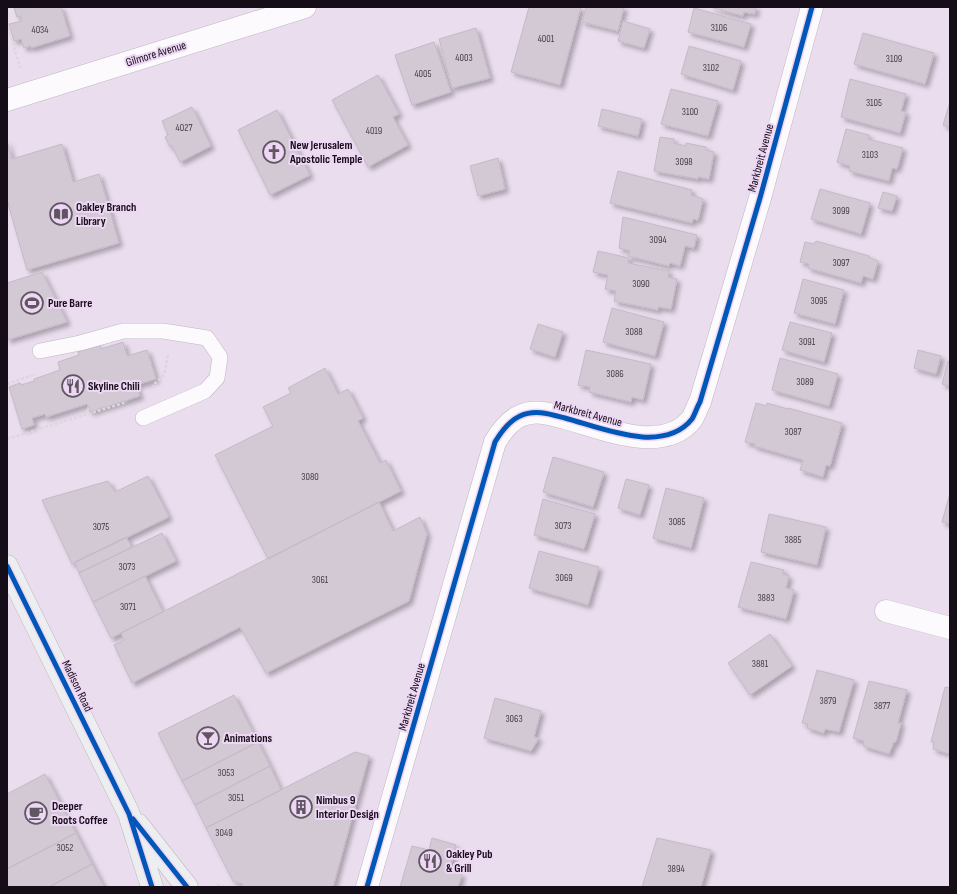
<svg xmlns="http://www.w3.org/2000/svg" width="957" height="894" font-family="'Sofia Sans Condensed',sans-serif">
	<defs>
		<filter id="shadow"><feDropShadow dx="3.5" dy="3.5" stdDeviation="2" flood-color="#0004"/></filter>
	</defs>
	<rect width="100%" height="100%" fill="#eaddee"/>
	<path fill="#d2c9d5" stroke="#c4bac7" filter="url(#shadow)" d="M18,7H61L70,36L31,48V46L24,48L21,39L14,41L9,24L22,21L21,16L17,17L14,8Z
		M529,7H581L560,85L511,72Z
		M586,7H624L618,31L582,22Z
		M710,7H756L755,14L744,12L743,16Z
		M694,8L751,24L744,47L688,32Z
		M623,21L650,29L644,48L618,41Z
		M476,28L490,78L452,88L439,39Z
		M863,33L934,53L925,84L854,64Z
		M434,42L451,92L412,105L395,55Z
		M689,46L741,61L733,90L681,74Z
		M378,75L399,114L393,117L408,145L368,167L332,100Z
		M850,79L906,94L901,111L906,112L900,133L841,117Z
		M671,89L718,101L708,136L661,124Z
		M950,102V127L943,125Z
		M192,107L211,146L180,162L172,146L170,147L165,137L168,135L162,121Z
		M602,109L642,119L638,136L598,126Z
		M277,110L310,175L270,195L238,130Z
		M846,129L869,135L868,139L903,148L897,169L892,168L889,181L849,171L850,166L837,162Z
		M660,137L674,139V143L686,146V143L706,147V150L714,152L709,179L698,177V179L654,171Z
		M7,141L12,159L62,144L73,182L99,174L119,243L27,270L7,200Z
		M498,158L505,189L478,196L470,166Z
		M618,171L692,190L691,195L703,199L698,220L693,219L692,223L610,203Z
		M820,189L870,203L861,234L811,219Z
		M883,192L897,196L892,211L878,208Z
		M623,217L697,235L694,248L685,246L680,266L670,263L669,266L628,256L630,251L619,248Z
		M816,241L869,256L868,257L878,261L873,279L863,276L861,283L808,268L809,264L800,262L805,242L814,244Z
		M598,251L629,258L628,263L669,271L668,277L677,279L671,309L658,307V310L614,301L616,291L605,289L608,275L593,272Z
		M42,272L67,322L7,340V283Z
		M803,279L844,290L835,324L794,313Z
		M612,308L664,322L655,356L603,342Z
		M790,322L832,333L824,362L782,350Z
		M538,324L563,332L555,357L530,349Z
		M123,342L127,356L147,350L156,379L136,385L140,396L90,412L87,404L46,417L45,414L32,418L34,425L22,429L9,387L20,383L21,385L34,381V379L60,370L58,362L79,355L78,352L100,345L101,349Z
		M586,350L651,364L643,400L632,397L631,402L589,392L590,387L578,385Z
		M918,350L941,356L936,374L914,368Z
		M780,358L838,374L829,406L772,390Z
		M948,361L950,362V386L942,384Z
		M325,368L338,394L348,389L363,418L358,421L380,463L386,460L401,491L268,559L215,455L273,426L263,407L291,393L288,388Z
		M756,403L766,406L767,403L788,409V408L842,423L830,466L826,465L823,477L800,470L803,460L754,446L755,444L745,442Z
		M553,457L604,472L593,507L543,492Z
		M148,476L169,517L72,564L42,500L108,481L115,492Z
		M626,479L649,485L640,515L618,508Z
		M666,488L704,498L691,548L653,538Z
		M950,493V524L942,522Z
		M543,499L595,514L584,549L534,535Z
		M379,502L393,531L420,517L427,534L409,601L266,673L240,627L132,683L114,645L124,640L121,633Z
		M769,514L826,527L817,565L761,552Z
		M162,533L176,561L93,602L79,573Z
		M126,537L132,547L79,573L75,562Z
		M539,551L599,567L588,605L529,588Z
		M751,562L784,570L783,574L789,576L786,588L794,590L786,619L738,607Z
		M145,576L163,612L111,638L93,602Z
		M770,634L792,666L750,695L728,663Z
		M817,670L854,680L839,732L825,729L824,733L807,728L808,724L802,723Z
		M869,681L907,690L898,723H901L896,742H894L889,754L863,746L864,741L853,738Z
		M945,687L950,688V754L933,749L934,742H931Z
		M234,695L258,742L182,781L158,733Z
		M495,698L541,711L534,737L539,738L531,751L484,738Z
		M258,742L270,766L195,805L182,781Z
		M355,752L369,756L333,887H244L242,886L243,884L233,881L206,828Z
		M270,766L281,790L206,828L195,805Z
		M45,774L76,833L7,869V794Z
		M76,833L92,864L49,887H7V869Z
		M432,838L456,845L449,871L462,874L458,887H400L412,846L429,850Z
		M657,838L711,850L701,887H642Z
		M92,864L104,887H49Z"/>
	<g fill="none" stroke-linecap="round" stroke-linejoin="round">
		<g stroke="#c0b6c3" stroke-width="16">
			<path id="service" d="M40,351L80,343L123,331H163L207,338L220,357L217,378L205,391L143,418"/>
		</g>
		<g stroke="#c0b6c3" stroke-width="23">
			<path id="minor" d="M7,100L305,7
				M886,611L950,628
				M367,887L495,442C501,432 509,421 520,416C535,409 550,414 565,418C602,428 663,455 692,419C695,414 697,407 700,402L760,198L812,7"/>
		</g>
		<g stroke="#c0b6c3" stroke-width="23">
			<path id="secondary" d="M7,566L129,814L152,887
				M138,825L187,887"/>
		</g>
		<path stroke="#dbd7dc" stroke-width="2.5" stroke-dasharray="3 2" stroke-linecap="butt" d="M7,23L20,68
			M7,384L36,374
			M154,388L153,385L164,375L168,355
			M84,415L89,408
			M7,439L127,402
			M217,885L224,887"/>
		<use href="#service" stroke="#fcfafc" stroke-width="15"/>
		<use href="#minor" stroke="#fcfafc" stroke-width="22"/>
		<use href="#secondary" stroke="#eceeef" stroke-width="22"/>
		<g stroke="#eed7f4" stroke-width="8">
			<path id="cycleway" d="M7,566L129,814L152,887
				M133,819L187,887
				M367,887L495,442C501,432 509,421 520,416C535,409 550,414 565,418C602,428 663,455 692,419C695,414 697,407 700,402L760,198L812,7"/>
		</g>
		<use href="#cycleway" stroke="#0057b8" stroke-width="5"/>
	</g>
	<defs>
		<g id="church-ring" transform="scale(1.15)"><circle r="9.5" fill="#eed7f4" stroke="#605662" stroke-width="1.5"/><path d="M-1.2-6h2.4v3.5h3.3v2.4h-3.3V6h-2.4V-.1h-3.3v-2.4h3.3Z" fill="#605662"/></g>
		<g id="library-ring" transform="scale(1.15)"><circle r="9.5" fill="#eed7f4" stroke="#605662" stroke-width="1.5"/><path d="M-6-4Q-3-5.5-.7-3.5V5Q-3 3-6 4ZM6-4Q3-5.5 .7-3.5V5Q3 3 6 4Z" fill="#605662"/></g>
		<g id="stadium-ring" transform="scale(1.15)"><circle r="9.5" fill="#eed7f4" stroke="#605662" stroke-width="1.5"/><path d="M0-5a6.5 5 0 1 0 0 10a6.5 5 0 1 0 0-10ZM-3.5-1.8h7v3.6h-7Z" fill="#605662"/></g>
		<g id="restaurant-ring" transform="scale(1.15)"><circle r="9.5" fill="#eed7f4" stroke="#605662" stroke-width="1.5"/><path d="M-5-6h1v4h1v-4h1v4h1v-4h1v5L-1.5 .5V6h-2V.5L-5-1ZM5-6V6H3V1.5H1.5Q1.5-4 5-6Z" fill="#605662"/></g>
		<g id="bar-ring" transform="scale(1.15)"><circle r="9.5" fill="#eed7f4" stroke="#605662" stroke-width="1.5"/><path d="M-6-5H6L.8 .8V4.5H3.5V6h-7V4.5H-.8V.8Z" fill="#605662"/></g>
		<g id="building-ring" transform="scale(1.15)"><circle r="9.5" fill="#eed7f4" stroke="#605662" stroke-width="1.5"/><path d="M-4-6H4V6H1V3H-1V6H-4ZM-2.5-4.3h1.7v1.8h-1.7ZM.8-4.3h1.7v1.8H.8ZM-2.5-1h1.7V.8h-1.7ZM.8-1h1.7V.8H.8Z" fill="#605662"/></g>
		<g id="cafe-ring" transform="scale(1.15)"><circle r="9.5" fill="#eed7f4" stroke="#605662" stroke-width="1.5"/><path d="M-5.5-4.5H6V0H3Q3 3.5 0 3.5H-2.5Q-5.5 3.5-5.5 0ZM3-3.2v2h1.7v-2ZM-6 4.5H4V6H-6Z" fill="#605662"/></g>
	</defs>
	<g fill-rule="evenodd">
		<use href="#church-ring" x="274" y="152"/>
		<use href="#library-ring" x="61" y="214"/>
		<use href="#stadium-ring" x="32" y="303"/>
		<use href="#restaurant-ring" x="73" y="386"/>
		<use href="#bar-ring" x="208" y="738"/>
		<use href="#building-ring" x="301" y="807"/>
		<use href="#cafe-ring" x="36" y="813"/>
		<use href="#restaurant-ring" x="430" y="861"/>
	</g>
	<g text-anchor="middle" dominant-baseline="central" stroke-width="4" stroke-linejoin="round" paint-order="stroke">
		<g font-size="10" fill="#443c46">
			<text x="719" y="28">3106</text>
			<text x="40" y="30">4034</text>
			<text x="546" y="39">4001</text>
			<text x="464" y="58">4003</text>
			<text x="894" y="59">3109</text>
			<text x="711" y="68">3102</text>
			<text x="423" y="74">4005</text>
			<text x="874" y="103">3105</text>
			<text x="690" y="112">3100</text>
			<text x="184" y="128">4027</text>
			<text x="374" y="131">4019</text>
			<text x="870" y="155">3103</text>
			<text x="684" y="162">3098</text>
			<text x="841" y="211">3099</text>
			<text x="658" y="240">3094</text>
			<text x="841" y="263">3097</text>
			<text x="641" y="284">3090</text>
			<text x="819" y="301">3095</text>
			<text x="634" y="332">3088</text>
			<text x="807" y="342">3091</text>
			<text x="615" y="374">3086</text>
			<text x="805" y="382">3089</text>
			<text x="793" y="432">3087</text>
			<text x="310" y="477">3080</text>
			<text x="677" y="522">3085</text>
			<text x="563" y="526">3073</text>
			<text x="101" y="527">3075</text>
			<text x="793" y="540">3885</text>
			<text x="127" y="567">3073</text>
			<text x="564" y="578">3069</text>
			<text x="320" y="580">3061</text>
			<text x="766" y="598">3883</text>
			<text x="128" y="607">3071</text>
			<text x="760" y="664">3881</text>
			<text x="828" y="701">3879</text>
			<text x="882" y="706">3877</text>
			<text x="514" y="719">3063</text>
			<text x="226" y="773">3053</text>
			<text x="236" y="798">3051</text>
			<text x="224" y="833">3049</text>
			<text x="65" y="848">3052</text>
			<text x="676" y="869">3894</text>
		</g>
		<g font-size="12" fill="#150d17" stroke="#eed7f4">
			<text transform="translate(156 54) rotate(-17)">Gilmore Avenue</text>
			<text transform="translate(761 158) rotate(-75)">Markbreit Avenue</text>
			<text transform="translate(588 414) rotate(15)">Markbreit Avenue</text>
			<text transform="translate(77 686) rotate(64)">Madison Road</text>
			<text transform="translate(412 697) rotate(-74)">Markbreit Avenue</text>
		</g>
		<g font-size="12" font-weight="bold" fill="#150d17" stroke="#eed7f4" text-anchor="start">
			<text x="290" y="145">New Jerusalem<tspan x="290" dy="14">Apostolic Temple</tspan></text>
			<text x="76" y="207">Oakley Branch<tspan x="76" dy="14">Library</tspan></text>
			<text x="48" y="303">Pure Barre</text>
			<text x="88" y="386">Skyline Chili</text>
			<text x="224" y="738">Animations</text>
			<text x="316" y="800">Nimbus 9<tspan x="316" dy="14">Interior Design</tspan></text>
			<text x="52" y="806">Deeper<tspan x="52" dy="14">Roots Coffee</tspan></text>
			<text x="446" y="854">Oakley Pub<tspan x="446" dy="14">&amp; Grill</tspan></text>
		</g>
	</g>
	<rect width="957" height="894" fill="none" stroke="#150d17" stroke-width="16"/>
</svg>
